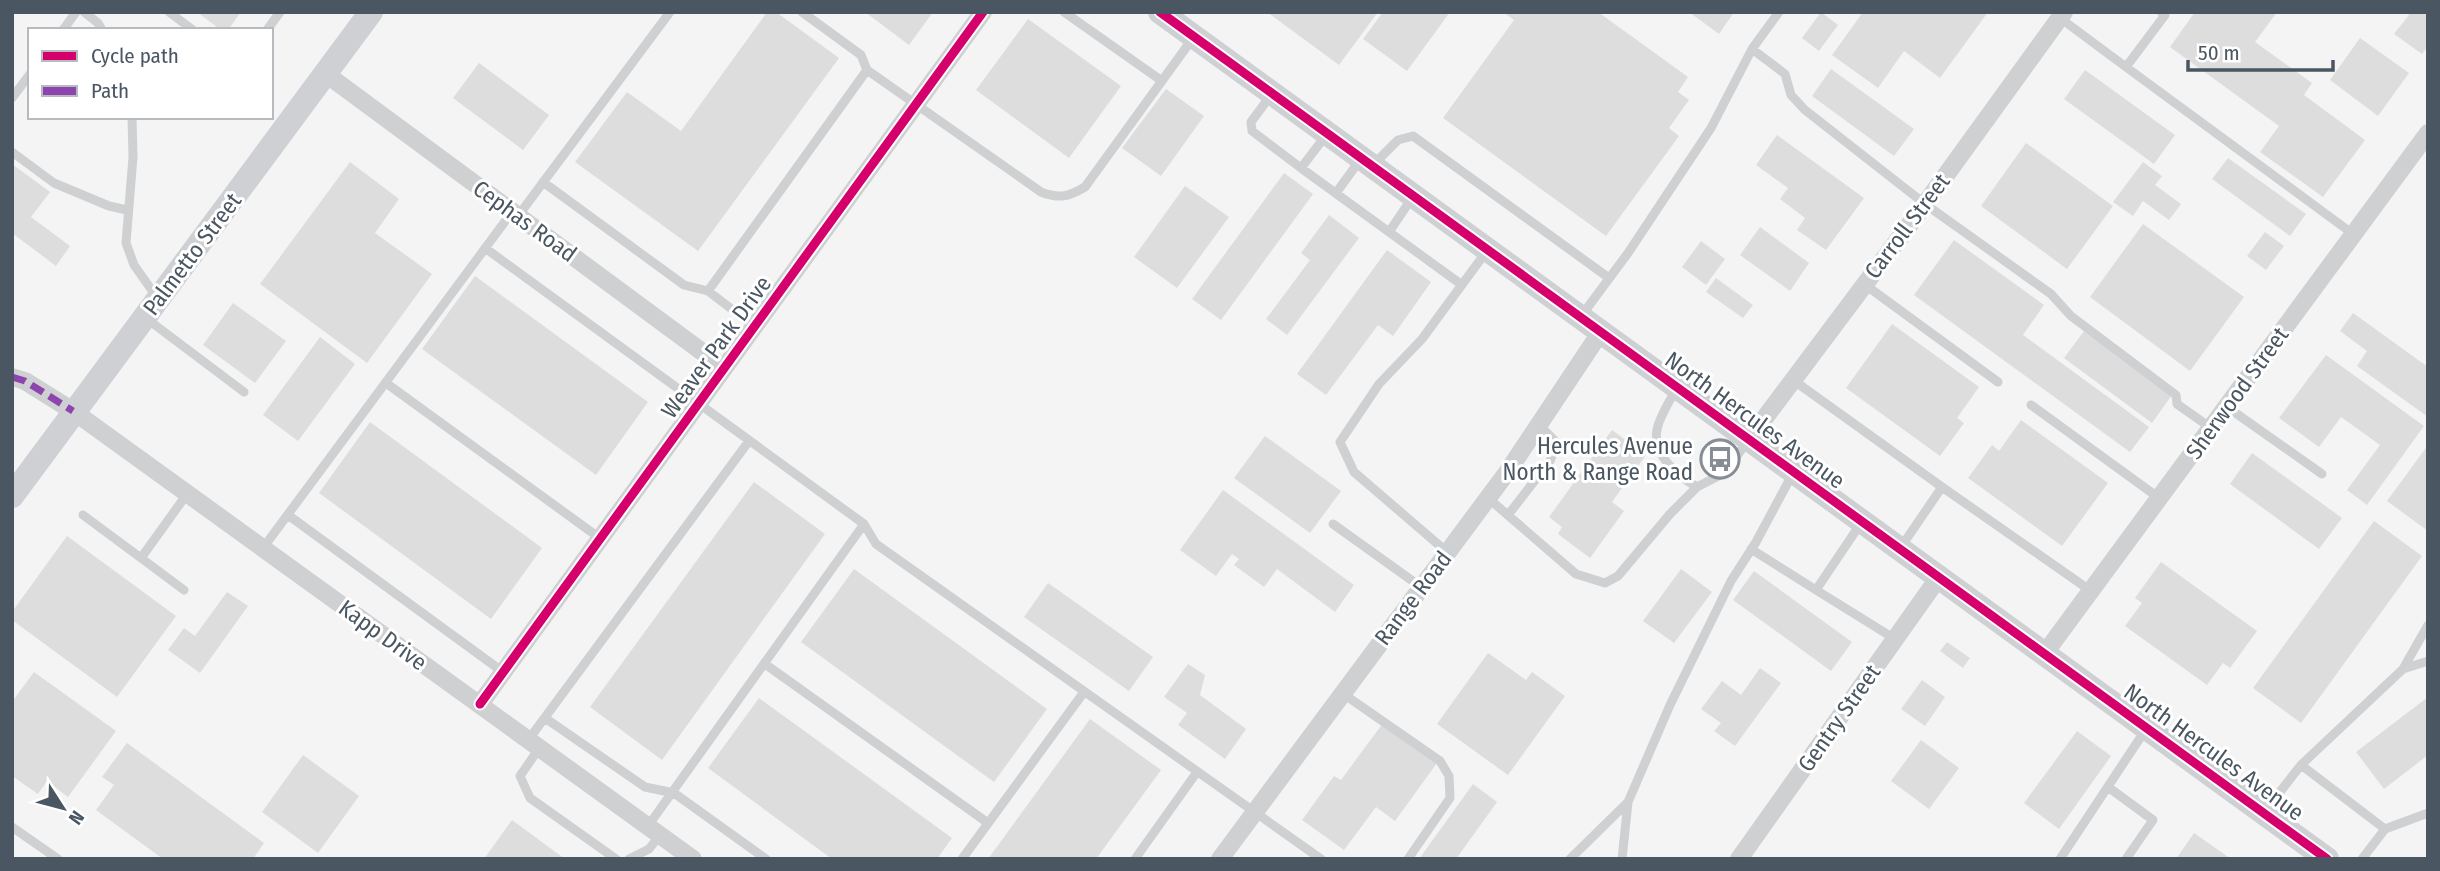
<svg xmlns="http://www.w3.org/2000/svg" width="2440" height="871" font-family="'Fira Sans Condensed',sans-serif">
	<rect width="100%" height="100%" fill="#f4f4f4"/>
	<path fill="#ddddde" d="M197,12H241L228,30H221Z
		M767,12H776L839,58L698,251L575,162L627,92L681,131Z
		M865,12H933L909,45Z
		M1267,12H1378L1339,65Z
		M1383,12H1450L1407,71L1363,39Z
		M1503,12H1598L1688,77L1678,92L1689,100L1669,128L1679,136L1606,236L1443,118L1514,20Z
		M1689,12H1734L1719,34Z
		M1821,12L1838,25L1819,51L1802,38Z
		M1863,12H1988L1940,78L1904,51L1878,88L1832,55Z
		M2195,12H2277L2255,42L2312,83L2304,95L2365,140L2323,197L2260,152L2279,126L2170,47Z
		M2405,12H2428V46L2422,54L2394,34L2409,15Z
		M1028,19L1121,86L1069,158L976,90Z
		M2360,38L2409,73L2378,116L2330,80Z
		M479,63L549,115L523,150L453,98Z
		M1831,69L1914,129L1894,156L1812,96Z
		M2085,70L2175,135L2154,164L2064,99Z
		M1166,89L1204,116L1161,176L1122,148Z
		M1777,135L1864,198L1826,250L1797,230L1805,218L1780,199L1788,188L1756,165Z
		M2026,143L2113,206L2067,269L1981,206Z
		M2228,158L2306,214L2290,236L2212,179Z
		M350,162L399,199L375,233L432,274L367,363L260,284Z
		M2143,162L2162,176L2155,185L2181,204L2169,220L2143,201L2133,216L2113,202Z
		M12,164L50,192L31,217L70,246L56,266L12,233Z
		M1284,173L1313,194L1221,320L1192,299Z
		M1185,186L1229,217L1177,288L1134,257Z
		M1329,215L1359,238L1287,335L1266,319L1310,260L1301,253Z
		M2143,224L2244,297L2190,371L2090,297Z
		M1760,227L1809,263L1790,291L1740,255Z
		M2265,232L2284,246L2266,270L2247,256Z
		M1954,240L2044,305L2023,335L2149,427L2130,452L1914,295Z
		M1701,241L1725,259L1706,285L1682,267Z
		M1387,250L1431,282L1393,336L1378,325L1326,395L1297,374Z
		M475,276L648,402L596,475L422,349Z
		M1716,278L1753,305L1743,318L1706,292Z
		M233,303L286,341L255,383L203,345Z
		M2353,313L2428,367V417L2357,366L2367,351L2340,331Z
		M1892,324L1979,387L1957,418L1964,423L1940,456L1846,388Z
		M2084,331L2172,395L2152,423L2064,358Z
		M320,337L355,364L298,441L263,415Z
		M2326,355L2424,426L2367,505L2347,490L2380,445L2341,417L2319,447L2279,418Z
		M2021,420L2108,483L2062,546L1968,478L1992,445L1999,451Z
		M370,422L542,548L491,619L319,493Z
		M1612,430L1646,455L1612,502L1624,511L1590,558L1558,534L1562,527L1549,517Z
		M1265,436L1341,491L1310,533L1234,478Z
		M2428,445V531L2387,501Z
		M2252,453L2342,518L2319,549L2230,484Z
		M754,482L825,534L662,760L590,707Z
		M1223,490L1354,585L1335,612L1277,569L1264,587L1234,565L1239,559L1232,554L1216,576L1180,550Z
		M2374,521L2422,556L2301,723L2253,688Z
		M67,536L176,616L117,697L12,620V612Z
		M2161,562L2257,631L2230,668L2223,663L2207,685L2125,626L2142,603L2135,598Z
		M854,569L1047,709L994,782L801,642Z
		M1681,569L1712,592L1674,643L1643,621Z
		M1754,571L1852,642L1831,671L1733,600Z
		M1048,583L1153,657L1129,691L1024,617Z
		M227,592L248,606L200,673L168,650L184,628L195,636Z
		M1947,642L1970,658L1963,668L1940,651Z
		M1488,653L1526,680L1532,672L1565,696L1508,775L1437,724Z
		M1188,664L1205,675L1200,695L1246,729L1225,759L1178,725L1187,713L1164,697Z
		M1760,668L1781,683L1735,746L1714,731L1721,723L1701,709L1722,681L1741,695Z
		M34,672L116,731L68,797L47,781L38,794L12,776V702Z
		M1922,680L1945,697L1925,726L1901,709Z
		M2428,697V755L2384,789L2356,752Z
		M759,698L952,838L937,859H832L708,768Z
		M1090,719L1161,770L1096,859H988Z
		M1383,723L1437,763L1395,821L1376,807L1344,850L1302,820L1334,776L1341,780Z
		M2077,731L2111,756L2059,829L2024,803Z
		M1921,740L1959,768L1929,809L1891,781Z
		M127,743L264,843L253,859H163L96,810L114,785L102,777Z
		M303,755L359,796L318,853L262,812Z
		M1473,784L1497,802L1456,859H1419Z
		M512,820L565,859H484Z
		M2194,833L2231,859H2176Z"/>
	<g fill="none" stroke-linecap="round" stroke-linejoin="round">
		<path stroke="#ced0d2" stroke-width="9" d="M84,12L98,23L102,30
			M169,12L193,30
			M802,12L861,55L867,70L1041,192C1059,199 1068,197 1085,187L1193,38
			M1064,12L1162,81
			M2060,18L2126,67L2165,15L2161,12
			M63,30L76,12
			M267,30L280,12
			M1752,49L1785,74L1791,95L1805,110L1925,204L2051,294L2071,316L2176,395L2177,404L2211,428
			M2126,67L2353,234
			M1271,95L1251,122L1252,131L1301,168L1327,134
			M12,98L30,74
			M132,117L133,157L126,243L134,265L158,299
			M12,152L54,183L109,206L127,210
			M1373,165L1398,140L1413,136L1609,278
			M1301,168L1462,285
			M543,182L684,285L708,291
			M1336,193L1360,160
			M518,216L670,12
			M1389,232L1412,198
			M485,248L864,524L876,544L1321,859
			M1864,284L1998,382
			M1582,315L1628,253L1711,128L1752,49L1779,12
			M147,319L244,392
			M755,327L708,291L867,70
			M1793,380L1942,487
			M386,383L601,539
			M1676,389C1670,401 1659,417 1657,430C1652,455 1678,476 1697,487
			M2031,405L2159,498
			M2227,407L2322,474
			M1488,498L1576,574L1605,583L1618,576L1670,514L1697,487L1724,473L1748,441
			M83,515L141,558
			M288,515L503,672
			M1508,515L1550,461L1557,443L1539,425
			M1333,524L1421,587
			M1901,547L1942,487L2091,591
			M263,548L512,212
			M1751,549L1816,590L1861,523
			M1447,552L1354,472L1340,442L1379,384L1422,339L1486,252
			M184,590L141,558L187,494
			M1816,590L1895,639
			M765,664L988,823
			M2403,669L2428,661
			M1342,693L1440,761L1449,776L1450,798L1408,859
			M545,718L645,787L674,793L766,859
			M529,739L749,441
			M540,747L520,776L530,798L616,859
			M2301,765L2385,829L2362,859
			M2108,787L2153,820L2126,859
			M2265,811L2301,765L2403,669L2428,625
			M648,826L864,524
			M12,827L58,859
			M2385,829L2428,813
			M629,859L649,849L660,835
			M962,859L1084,692
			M1135,859L1197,772
			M1570,859L1628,802
			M1622,859L1628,802L1670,705L1731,581L1756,542L1793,473
			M2060,859L2146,729"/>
		<path stroke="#ced0d2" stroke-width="18" d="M326,74L724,368
			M12,377L25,381L73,411L693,859
			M1749,439L1925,204L2064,12
			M2045,653L2428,133
			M480,704L983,12
			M1220,859L1508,471L1600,333
			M1739,859L1939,577"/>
		<path stroke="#ced0d4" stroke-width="24" d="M1160,12L2327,859
			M12,496L371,12"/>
		<path stroke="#8e44ad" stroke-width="7" stroke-dasharray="14 7" stroke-linecap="butt" d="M12,377L25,381L73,411"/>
		<g stroke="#fff" stroke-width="13">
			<path id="cycleway" d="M1160,12L2327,859
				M480,704L983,12"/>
		</g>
		<use href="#cycleway" stroke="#d6006c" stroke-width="9"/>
	</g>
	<defs>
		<g id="bus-ring" transform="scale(2.0125)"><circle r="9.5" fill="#fff" stroke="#868d94" stroke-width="1.5"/><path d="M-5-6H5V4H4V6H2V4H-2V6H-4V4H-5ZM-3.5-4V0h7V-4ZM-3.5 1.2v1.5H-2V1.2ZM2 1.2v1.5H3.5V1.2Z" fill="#868d94"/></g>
	</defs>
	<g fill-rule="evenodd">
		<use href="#bus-ring" x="1720" y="459"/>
	</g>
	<g text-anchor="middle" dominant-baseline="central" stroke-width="6" stroke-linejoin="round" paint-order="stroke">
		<g font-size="23" fill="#4a5661" stroke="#fff">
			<text transform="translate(525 221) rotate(36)">Cephas Road</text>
			<text transform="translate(1907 226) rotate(-53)">Carroll Street</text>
			<text transform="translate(192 254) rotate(-53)">Palmetto Street</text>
			<text transform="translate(716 347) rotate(-54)">Weaver Park Drive</text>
			<text transform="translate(2237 393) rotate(-54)">Sherwood Street</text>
			<text transform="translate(1755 420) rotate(36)">North Hercules Avenue</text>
			<text transform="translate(1413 598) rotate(-53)">Range Road</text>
			<text transform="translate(383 635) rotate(36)">Kapp Drive</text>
			<text transform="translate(1839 718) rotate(-55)">Gentry Street</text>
			<text transform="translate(2214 752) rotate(36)">North Hercules Avenue</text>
		</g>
		<g font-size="23" fill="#4a5661" stroke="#fff" text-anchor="end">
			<text x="1693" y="446">Hercules Avenue<tspan x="1693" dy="26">North &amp; Range Road</tspan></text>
		</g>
	</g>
	<rect width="2440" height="871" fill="none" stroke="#4a5661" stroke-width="28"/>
	<rect x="28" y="28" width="245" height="91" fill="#ffffff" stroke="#b7bbc0" stroke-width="2"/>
	<rect x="42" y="51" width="35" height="10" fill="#d6006c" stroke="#b7bbc0" stroke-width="2"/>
	<text x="91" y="63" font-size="21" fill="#4a5661">Cycle path</text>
	<rect x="42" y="86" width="35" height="10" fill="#8e44ad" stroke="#b7bbc0" stroke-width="2"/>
	<text x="91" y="98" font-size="21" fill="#4a5661">Path</text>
	<g transform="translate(63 808) rotate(126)" stroke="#ffffff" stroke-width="5" paint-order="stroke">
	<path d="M0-5L12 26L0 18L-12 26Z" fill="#4a5661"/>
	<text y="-10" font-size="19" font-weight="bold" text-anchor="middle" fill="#4a5661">N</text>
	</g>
	<path d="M2188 60v10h145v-10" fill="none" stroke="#4a5661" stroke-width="3.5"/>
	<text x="2198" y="60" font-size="21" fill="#4a5661" stroke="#ffffff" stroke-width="5" paint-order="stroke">50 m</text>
</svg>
